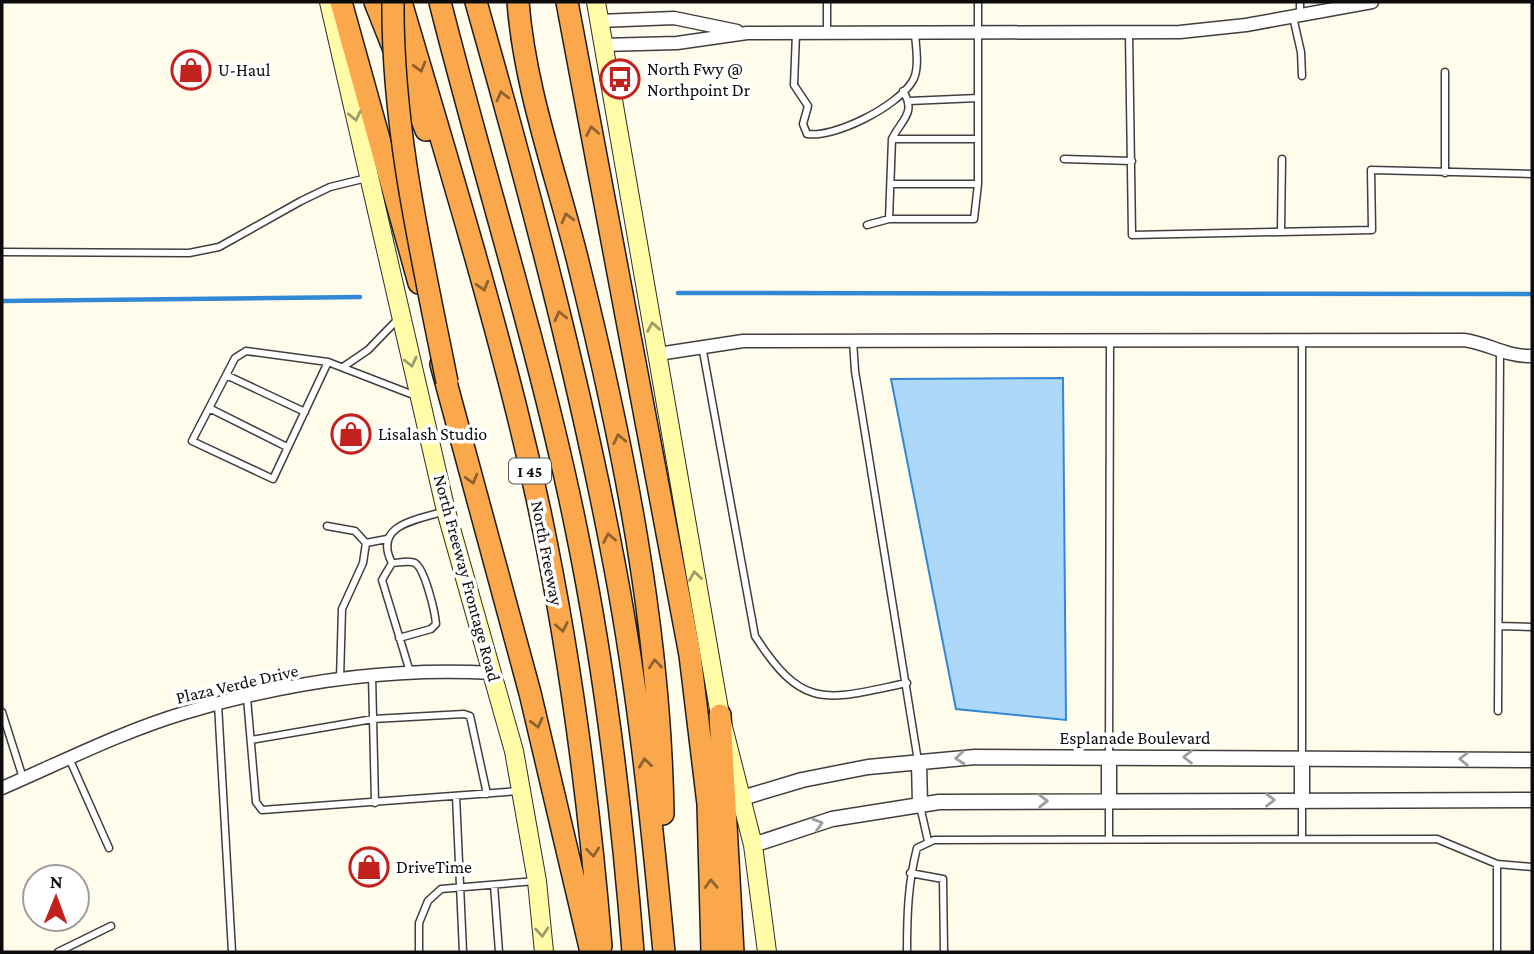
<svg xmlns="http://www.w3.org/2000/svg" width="1534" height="954" font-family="'Crimson Pro',serif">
	<rect width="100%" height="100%" fill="#fffcec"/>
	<path fill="#aed8f9" stroke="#3188d4" stroke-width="2" d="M1063,378L1066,720L956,709L891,379Z"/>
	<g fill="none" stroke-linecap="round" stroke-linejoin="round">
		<path stroke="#3188d4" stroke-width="4.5" d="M678,293L1532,294
			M2,301L360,297"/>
		<g stroke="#3f3f3f" stroke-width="9">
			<path id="service" d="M1300,2V15
				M1293,17L1301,52L1302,76
				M796,33L794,85L808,106L803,124L807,134C835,138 896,107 912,82C920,70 916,48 915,34
				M827,33V2
				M1129,34L1132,235L1372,230L1371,170L1532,174
				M1445,72V173
				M909,101L978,98
				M892,139C901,120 917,113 903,91
				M1064,159L1132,161
				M891,184H978
				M889,219L892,139H978
				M867,225L889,219H974L978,184V2
				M1281,230L1282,159
				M2,252L189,253L219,247L301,201L330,187L367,178
				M853,341L855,371L918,761
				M702,346L755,636C804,713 828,699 907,683
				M328,362L273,479L192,441L235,358L246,351L328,362L416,396
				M343,367L368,350L399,318
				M226,375L305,412
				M209,408L287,447
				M327,526L355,531L366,543
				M392,563C372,524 418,520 445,511
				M1499,626L1532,627
				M399,638L431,629L436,624C435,612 425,569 415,563C409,560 399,563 392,563L382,580L410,672
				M372,675L375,803
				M340,679L342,609L363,563L366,543L387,539
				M247,698L256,802L262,810L519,791
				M218,704L232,952
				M1498,711L1500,352
				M2,712L23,778
				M251,740L373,719L464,714L470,716L487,794
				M1109,757L1110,340
				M69,758L109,848
				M1302,758V340
				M456,796L463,952
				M1302,801V839
				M1109,802V839
				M920,806L928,841
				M910,873L943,879L944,952
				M494,885L499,952
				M58,952L111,926
				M419,952V923L428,901L441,889L536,881
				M907,952C907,915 908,883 917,848L934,840L1437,839L1497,864L1532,867
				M1497,952V864"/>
		</g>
		<g stroke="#3f3f3f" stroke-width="15">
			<path id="minor" d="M599,21L674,18L737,31
				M602,45L677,43L747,33L1180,32L1246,25L1372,2
				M658,354L743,341L1464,340C1488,343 1506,357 1532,356
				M2,788C62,762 121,732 184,713C283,683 390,667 493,673"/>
		</g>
		<g stroke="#3f3f3f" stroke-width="17">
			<path id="tertiary" d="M1109,757V800
				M919,762L920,804
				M742,798L802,780L868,767L975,757L1532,760
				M1302,799V758
				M753,845L832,819L939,802L1532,800"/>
		</g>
		<g stroke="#2e2e2e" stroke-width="20">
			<path id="secondary" d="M329,2L446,511L514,751L537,881L544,952
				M596,2L720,715L753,845L767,952"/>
		</g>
		<g stroke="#1d1d1d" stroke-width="24">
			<path id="motorway" d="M341,2L419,283
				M375,2L426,130
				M401,2C440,135 481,269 515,404C560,581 586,763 601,946
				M440,2C484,177 540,351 576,528C605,668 622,811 633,952
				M476,2C529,189 579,377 615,568C639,695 652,824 664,952
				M518,2C525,93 559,182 580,270C624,449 660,628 663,814
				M567,2L690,655L708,804L712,952
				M441,364L530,693L591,952
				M720,715L733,952"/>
		</g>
		<use href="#service" stroke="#fff" stroke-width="6"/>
		<use href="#minor" stroke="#fff" stroke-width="12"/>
		<use href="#tertiary" stroke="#fff" stroke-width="14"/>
		<use href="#secondary" stroke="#fffba7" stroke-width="18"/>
		<use href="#motorway" stroke="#fba84d" stroke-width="21"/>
		<g stroke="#1d1d1d" stroke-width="24" stroke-linecap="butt">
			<path id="motorway-bridge" d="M393,2C392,131 422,256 447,382"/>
		</g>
		<use href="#motorway-bridge" stroke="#fba84d" stroke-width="21"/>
	</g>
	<defs><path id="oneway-chevron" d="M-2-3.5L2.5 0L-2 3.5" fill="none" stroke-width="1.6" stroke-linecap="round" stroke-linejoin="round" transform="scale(1.75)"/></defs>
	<g stroke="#8f6230">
		<use href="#oneway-chevron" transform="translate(420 67) rotate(74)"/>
		<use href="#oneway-chevron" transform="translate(502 96) rotate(-105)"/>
		<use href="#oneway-chevron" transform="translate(592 131) rotate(-101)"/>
		<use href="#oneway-chevron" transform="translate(567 218) rotate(-105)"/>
		<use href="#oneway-chevron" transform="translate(483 286) rotate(74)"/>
		<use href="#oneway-chevron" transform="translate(560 316) rotate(-104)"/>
		<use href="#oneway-chevron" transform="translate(619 439) rotate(-102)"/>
		<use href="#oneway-chevron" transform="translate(472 479) rotate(74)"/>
		<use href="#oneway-chevron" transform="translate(609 538) rotate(-101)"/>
		<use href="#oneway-chevron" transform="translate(562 627) rotate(79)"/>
		<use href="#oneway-chevron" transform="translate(655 664) rotate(-95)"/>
		<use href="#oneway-chevron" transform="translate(537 723) rotate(76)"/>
		<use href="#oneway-chevron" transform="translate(645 763) rotate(-97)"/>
		<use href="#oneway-chevron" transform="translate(593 852) rotate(84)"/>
		<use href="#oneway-chevron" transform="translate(711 884) rotate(-92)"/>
	</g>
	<g stroke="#9e9b69">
		<use href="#oneway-chevron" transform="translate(355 116) rotate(78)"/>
		<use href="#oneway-chevron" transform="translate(653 327) rotate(-100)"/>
		<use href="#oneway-chevron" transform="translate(411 362) rotate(77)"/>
		<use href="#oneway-chevron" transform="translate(695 576) rotate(-99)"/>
		<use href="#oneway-chevron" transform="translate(542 932) rotate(85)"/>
	</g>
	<g stroke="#9e9e9e">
		<use href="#oneway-chevron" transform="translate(1188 757) rotate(-180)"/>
		<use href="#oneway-chevron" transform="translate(960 758) rotate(175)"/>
		<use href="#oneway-chevron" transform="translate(1464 759) rotate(-179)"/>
		<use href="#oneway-chevron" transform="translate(1270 800)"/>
		<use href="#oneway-chevron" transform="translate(1043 801) rotate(-1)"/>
		<use href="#oneway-chevron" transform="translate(818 824) rotate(-17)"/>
	</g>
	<defs>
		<g id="shop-ring" transform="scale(2.0125)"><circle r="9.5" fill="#fff" stroke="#c3211e" stroke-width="1.5"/><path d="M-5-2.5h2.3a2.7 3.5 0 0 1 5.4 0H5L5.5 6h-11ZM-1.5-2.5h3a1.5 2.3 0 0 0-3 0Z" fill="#c3211e"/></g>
		<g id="bus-ring" transform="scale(2.0125)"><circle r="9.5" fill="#fff" stroke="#c3211e" stroke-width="1.5"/><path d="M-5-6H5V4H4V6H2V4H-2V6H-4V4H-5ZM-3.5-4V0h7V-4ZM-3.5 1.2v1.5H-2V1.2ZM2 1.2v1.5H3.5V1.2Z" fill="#c3211e"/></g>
	</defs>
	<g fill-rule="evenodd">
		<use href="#shop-ring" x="191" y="70"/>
		<use href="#bus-ring" x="620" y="79"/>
		<use href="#shop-ring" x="351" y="434"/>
		<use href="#shop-ring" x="369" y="867"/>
	</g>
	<g text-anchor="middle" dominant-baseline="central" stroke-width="7" stroke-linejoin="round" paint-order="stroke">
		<rect fill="#fff" stroke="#555" stroke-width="2" x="509" y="458.5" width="42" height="25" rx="5"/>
		<g font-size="16" font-weight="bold" fill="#0c0c0c">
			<text x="530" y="471">I 45</text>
		</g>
		<g font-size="18" fill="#0c0c0c" stroke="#fff" text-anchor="start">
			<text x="647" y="69">North Fwy @<tspan x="647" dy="21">Northpoint Dr</tspan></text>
			<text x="218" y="70">U-Haul</text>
			<text x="378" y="434">Lisalash Studio</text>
			<text x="396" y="867">DriveTime</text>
		</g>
		<g font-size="18" fill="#0c0c0c" stroke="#fff">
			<text transform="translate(547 553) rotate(79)">North Freeway</text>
			<text transform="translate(467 578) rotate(75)">North Freeway Frontage Road</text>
			<text transform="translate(237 684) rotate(-13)">Plaza Verde Drive</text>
			<text x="1135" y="738">Esplanade Boulevard</text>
		</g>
	</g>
	<rect width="1534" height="954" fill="none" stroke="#0c0c0c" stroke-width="7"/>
	<g transform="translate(56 898) rotate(1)"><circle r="33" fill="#ffffff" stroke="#9e9e9e" stroke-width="2"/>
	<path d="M0-5L12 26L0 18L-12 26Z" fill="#c3211e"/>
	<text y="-10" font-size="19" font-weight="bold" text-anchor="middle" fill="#0c0c0c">N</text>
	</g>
</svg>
